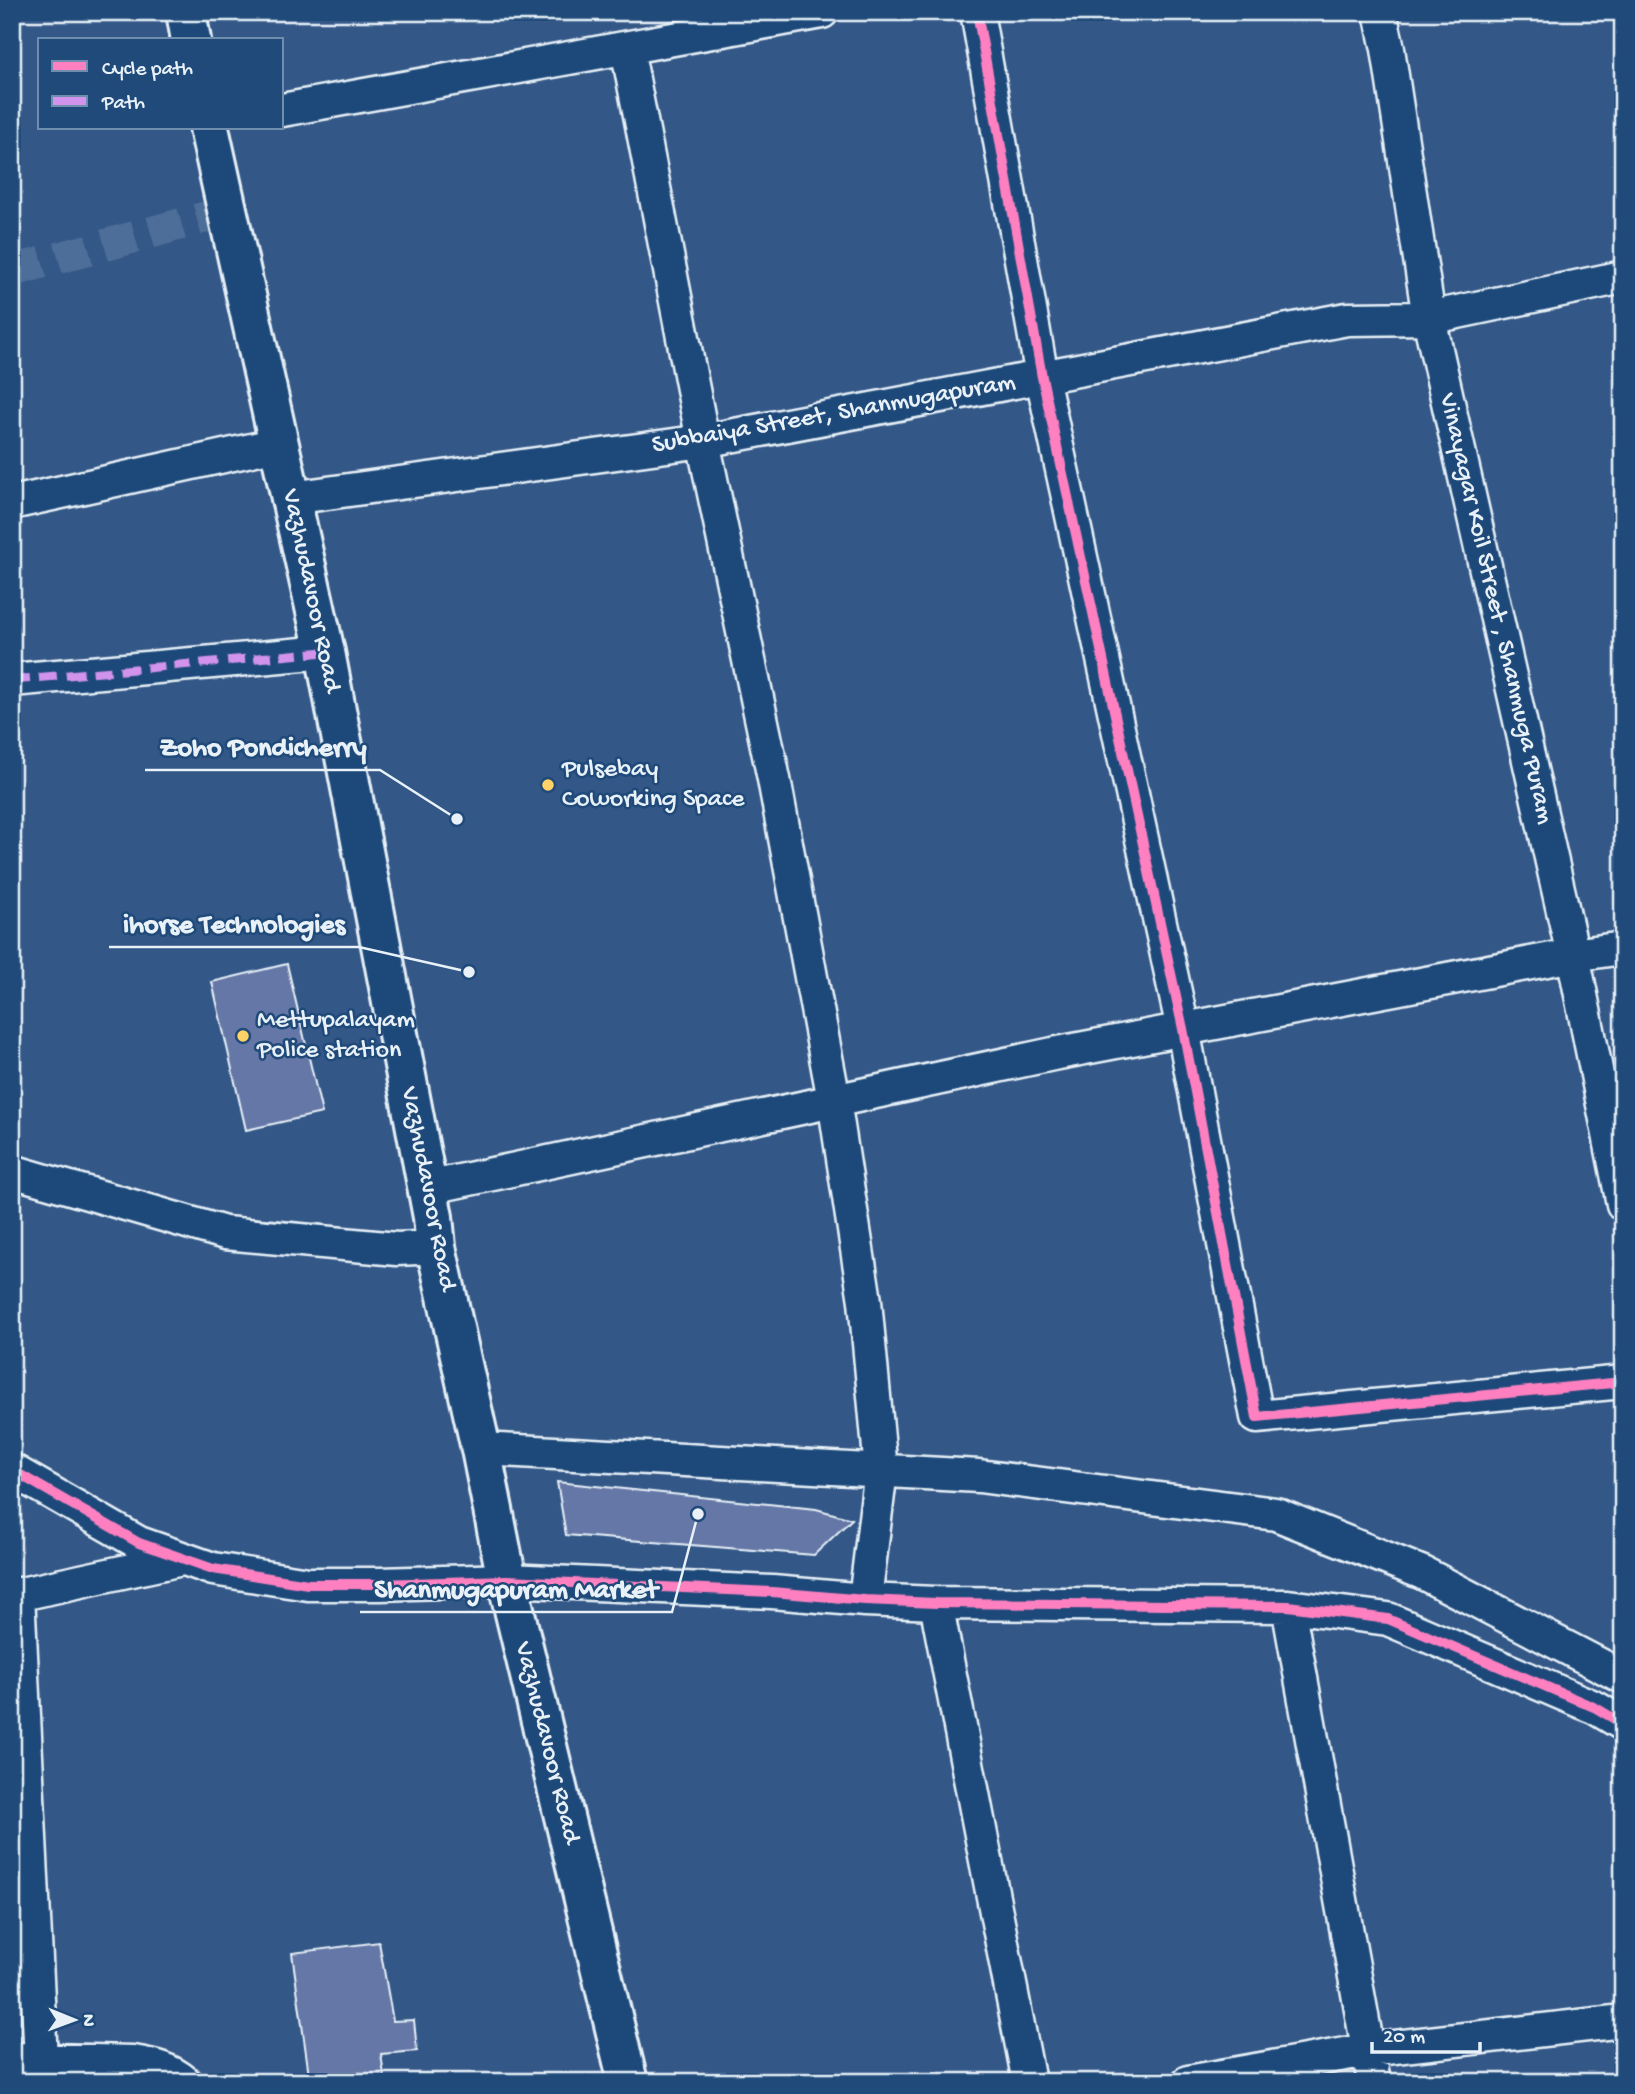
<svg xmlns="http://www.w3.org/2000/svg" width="1635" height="2094" font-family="'Gochi Hand',sans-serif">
	<rect width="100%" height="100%" fill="#335787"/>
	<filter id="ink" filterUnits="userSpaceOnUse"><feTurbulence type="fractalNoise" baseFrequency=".0143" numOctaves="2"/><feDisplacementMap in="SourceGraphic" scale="14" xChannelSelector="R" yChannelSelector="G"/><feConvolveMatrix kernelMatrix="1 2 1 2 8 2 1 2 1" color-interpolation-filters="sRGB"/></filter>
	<g filter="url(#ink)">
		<path fill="#6577a6" stroke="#e8f1f8" stroke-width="2" d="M287,964L322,1113L246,1130L212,982Z
			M557,1482L816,1509L852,1519L814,1555L566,1535Z
			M379,1942L393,2021L414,2020L417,2051L381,2054L385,2082H310L292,1953Z"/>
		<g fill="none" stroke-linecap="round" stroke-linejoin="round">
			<path stroke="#4e6e98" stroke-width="32" stroke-dasharray="32 16" stroke-linecap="butt" d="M12,271L228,211"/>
			<g stroke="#e8f1f8" stroke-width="37">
				<path id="street" d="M977,12L1042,377L1183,1029L1257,1417L1623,1382
					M1380,12L1388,49L1429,318L1573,955L1623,1204
					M627,48L703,441L774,779L834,1100L865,1301L881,1470L865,1600
					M282,110L822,12
					M291,498L703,441L1347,319L1429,318L1623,277
					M12,503L278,444
					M12,680L325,652
					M12,1171L225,1233L397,1249L436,1247
					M427,1188L1053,1054L1573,955L1623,948
					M481,1449L979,1476L1276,1514L1423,1573L1623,1677
					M12,1470L139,1543L213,1569L308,1584H380L507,1580L772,1592L865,1600L936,1603L1288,1606L1388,1619L1596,1708L1623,1724
					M18,1594L41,2060
					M12,1596L182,1559
					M936,1603L1029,2082
					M1288,1606L1374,2082
					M12,2059L133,2062C153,2065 170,2069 185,2082
					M1188,2082L1368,2050L1623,2021"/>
			</g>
			<g stroke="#e8f1f8" stroke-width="44">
				<path id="primary" d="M186,12L191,40
					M209,128L325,652L433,1217L436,1247L481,1449L507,1580L628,2082"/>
			</g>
			<use href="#street" stroke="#1f4a7a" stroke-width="32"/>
			<use href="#primary" stroke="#1f4a7a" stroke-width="38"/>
			<path stroke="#d193ec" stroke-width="9" stroke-dasharray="18 9" stroke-linecap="butt" d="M12,680L325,652"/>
			<g stroke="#1f4a7a" stroke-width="15">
				<path id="cycleway" d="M977,12L1042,377L1183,1029L1257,1417L1623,1382
					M12,1470L139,1543L213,1569L308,1584H380L507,1580L772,1592L865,1600L936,1603L1288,1606L1388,1619L1596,1708L1623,1724"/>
			</g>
			<use href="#cycleway" stroke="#ff80c0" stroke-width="10"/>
		</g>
	</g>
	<g fill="#ffd166" stroke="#1f4a7a" stroke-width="2.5">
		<circle cx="548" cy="785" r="7"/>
		<circle cx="243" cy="1036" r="7"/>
	</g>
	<g text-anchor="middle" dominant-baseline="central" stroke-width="5" stroke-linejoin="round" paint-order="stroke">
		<g font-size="26" fill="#e8f1f8" stroke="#1f4a7a">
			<text transform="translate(834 415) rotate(-10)">Subbaiya Street, Shanmugapuram</text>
			<text transform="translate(310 591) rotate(78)">Vazhudavoor Road</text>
			<text transform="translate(1495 609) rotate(77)">Vinayagar Koil Street , Shanmuga Puram</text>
			<text transform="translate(427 1189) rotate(79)">Vazhudavoor Road</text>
			<text transform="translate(546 1743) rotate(76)">Vazhudavoor Road</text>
		</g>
		<g font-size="26" fill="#e8f1f8" stroke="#1f4a7a" text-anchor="start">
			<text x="562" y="770">Pulsebay<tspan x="562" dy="30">Coworking Space</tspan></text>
			<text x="257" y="1021">Mettupalayam<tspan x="257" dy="30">Police station</tspan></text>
		</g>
	</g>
	<path fill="none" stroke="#e8f1f8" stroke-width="2.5" d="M457 819L380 770H145M469 972L359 947H109M698 1514L672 1612H360"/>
	<g fill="#e8f1f8" stroke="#1f4a7a" stroke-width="2.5">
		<circle cx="457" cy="819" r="7"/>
		<circle cx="469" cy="972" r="7"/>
		<circle cx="698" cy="1514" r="7"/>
	</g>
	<g font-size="28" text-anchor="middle" font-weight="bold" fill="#e8f1f8" stroke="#1f4a7a" stroke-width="5" stroke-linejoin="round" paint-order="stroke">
		<text x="263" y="755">Zoho Pondicherry</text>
		<text x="234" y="932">ihorse Technologies</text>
		<text x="516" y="1597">Shanmugapuram Market</text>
	</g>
	<rect width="1635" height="2094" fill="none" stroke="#1f4a7a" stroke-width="42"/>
	<rect x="21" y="21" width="1593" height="2052" fill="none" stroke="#e8f1f8" stroke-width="2.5" filter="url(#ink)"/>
	<rect x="38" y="38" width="245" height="91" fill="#1f4a7a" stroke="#6f8dac" stroke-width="2"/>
	<rect x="52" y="61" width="35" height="10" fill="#ff80c0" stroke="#6f8dac" stroke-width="2"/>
	<text x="102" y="74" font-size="21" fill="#e8f1f8">Cycle path</text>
	<rect x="52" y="96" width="35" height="10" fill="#d193ec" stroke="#6f8dac" stroke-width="2"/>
	<text x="102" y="108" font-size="21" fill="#e8f1f8">Path</text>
	<g transform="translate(74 2020) rotate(91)" stroke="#1f4a7a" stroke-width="5" paint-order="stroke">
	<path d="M0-5L12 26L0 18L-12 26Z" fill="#e8f1f8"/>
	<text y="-10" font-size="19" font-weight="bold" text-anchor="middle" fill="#e8f1f8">N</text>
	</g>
	<path d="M1372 2042v10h108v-10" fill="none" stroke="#e8f1f8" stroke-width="3.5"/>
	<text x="1383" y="2042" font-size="21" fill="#e8f1f8" stroke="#1f4a7a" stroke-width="5" paint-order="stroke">20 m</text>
</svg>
